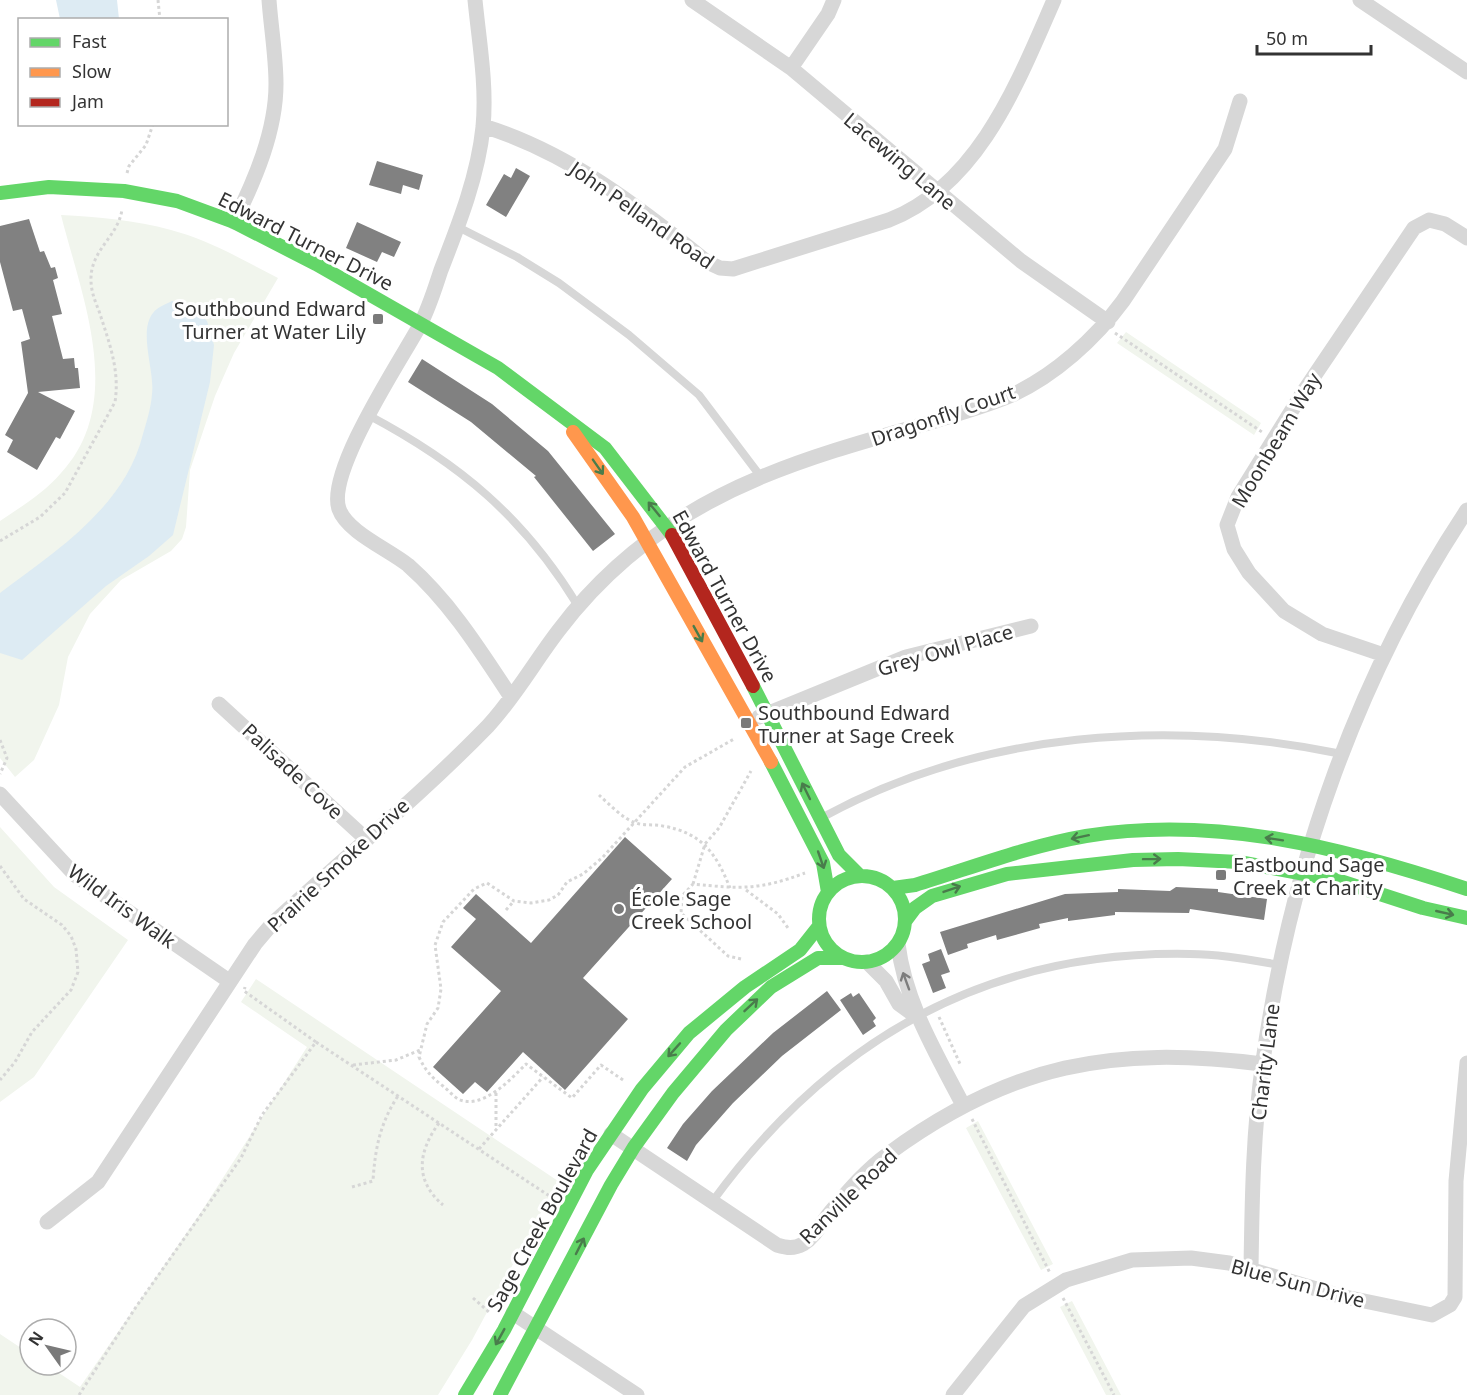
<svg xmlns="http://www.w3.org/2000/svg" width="1467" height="1395" font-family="'Noto Sans',sans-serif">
	<rect width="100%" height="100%" fill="#fff"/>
	<path fill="#f1f5ed" d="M61,215C98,217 135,220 171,230C209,240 243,260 278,278L234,353L215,396L190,470L186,527L182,539L171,551L121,580L90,614L68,657L59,705L34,760L15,777L0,758V521C22,506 44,493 61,473C127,402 81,295 61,215Z
		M1126,332L1261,423L1254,435L1117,343Z
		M0,827L54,887L128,940L34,1077L0,1102Z
		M256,979L558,1181L472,1340L438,1395H0V1334L30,1354V1365H47L80,1387L201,1212L307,1047L241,1002Z
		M978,1121L1053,1264L1041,1270L966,1128Z
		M1072,1301L1121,1395H1106L1060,1307Z"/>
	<path fill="#ddebf3" d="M56,0H117L119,19H60Z
		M172,301L190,304L207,321L214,345L210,382L173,535L149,556L106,586L22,660L0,653V593C56,551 125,507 143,434C147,421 151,407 152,394C155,371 138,332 153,313C156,308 166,304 172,301Z"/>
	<path fill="#818181" d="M377,161L423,175L419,190L403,185L401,194L369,185Z
		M516,168L530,176L506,217L486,205L504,174L511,178Z
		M29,219L40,252L44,251L51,268L55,267L58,278L53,280L62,314L52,316L63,359L74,358L75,368H78L80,388L38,392L75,411L60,439L56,437L37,470L7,452L13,440L5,435L28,393L21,342L30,339L22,309L13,311L0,262V226Z
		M357,222L401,242L394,257L382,252L377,262L346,248Z
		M422,359L492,404L548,451L615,534L593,551L534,477L536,476L471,422L408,382Z
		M625,837L672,879L583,978L628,1019L565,1090L523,1052L487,1092L475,1082L463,1094L433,1067L501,991L451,947L476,919L463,908L476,894L531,943Z
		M1176,887L1218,889V892L1267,899L1264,920L1190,909L1189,913L1115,912V915L1068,921V918L1039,924L1040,928L997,940L996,935L967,944L968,948L948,955L940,932L1065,894L1118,892V889L1170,891Z
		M941,949L950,972L941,975L946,988L933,993L922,964L930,961L928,954Z
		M827,991L841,1010L782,1056L733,1103L696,1145L687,1161L667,1148L683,1124L712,1091L773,1033Z
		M851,993L853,997L859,993L876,1018L873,1021L876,1026L863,1035L840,1000Z"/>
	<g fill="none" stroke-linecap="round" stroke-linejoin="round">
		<path stroke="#d6d6d6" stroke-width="3" stroke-dasharray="3 3" stroke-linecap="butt" d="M158,0L160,20
			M127,173L129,166L146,145L153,124
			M1115,333L1262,432
			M0,541L40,517L65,493L115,402C120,370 109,342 99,311C95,301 91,291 91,280C90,250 119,236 122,209
			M0,740L7,758L0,774
			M599,795C609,804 623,819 636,823C644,826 654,824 663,826C702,833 716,853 730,888
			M0,866L24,899L62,925L71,936L76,949L78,972L71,990L32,1032L15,1062L0,1080
			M693,884L705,844L719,828L751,771
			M746,890L778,914L788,928
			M506,910L514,901
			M741,959L728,956L681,913L682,896L693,884C740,889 760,890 805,873
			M939,1017L961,1066
			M316,1042L551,1197
			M353,1065L396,1060L420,1050
			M623,1080L601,1065L572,1098L526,1064C512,1078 482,1111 458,1099C453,1096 448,1090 443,1086C432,1078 425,1070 419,1057L427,1024L438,1008L441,989L435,945L443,922L474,889L487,883L514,901L531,903L549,900L558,895L567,882L583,874L602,858L685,767L734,739
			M972,1119L1050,1273
			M439,1123C418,1152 414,1180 443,1205
			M496,1126V1091
			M479,1149L543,1077
			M352,1187L373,1181C375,1149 380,1123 398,1096
			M473,1298L490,1313
			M1063,1298L1114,1395
			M79,1395L136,1307L241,1158L262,1115L316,1042L244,991L245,987"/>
		<path stroke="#d7d7d7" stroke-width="8" d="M458,227L517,257L559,283L629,335L699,395L761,477
			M368,415C459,463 524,517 578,606
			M823,817C981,731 1169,718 1342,754
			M712,1202C830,1040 987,950 1190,954C1220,954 1250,960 1280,965"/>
		<path stroke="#d7d7d7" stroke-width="15" d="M475,0C479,41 487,85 483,127C478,176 459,224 441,270C435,288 429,308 420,325C401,360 326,472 339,509C347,532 388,549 408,565C450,602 480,650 511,697
			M692,0L791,68L1021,261L1108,322
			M1360,0L1467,72
			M791,68L828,14L834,0
			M483,126C568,152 639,207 707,262L720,268L733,269L889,220C979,185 1018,82 1054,0
			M234,222C255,180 276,131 276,84C276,56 271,28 269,0
			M1384,655L1322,634L1284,611L1249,573L1234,549L1227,525L1238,497L1302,394L1414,228L1429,220L1445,224L1467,238
			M219,704L366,839
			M759,717L906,657L1031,626
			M0,794L75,875L229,981
			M898,944C905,1002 936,1053 963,1105
			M867,962L886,981L899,1004L917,1017
			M611,1134L777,1245C787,1248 794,1249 803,1244C816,1236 823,1220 833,1209C849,1190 867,1169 888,1154C1010,1064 1113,1045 1262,1064
			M47,1222L98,1182L255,944L272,924C344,858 420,796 488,726C515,697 535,661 559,630C611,561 680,511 759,478C816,454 876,438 935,421C960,413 987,406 1012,395C1055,375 1095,339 1123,301L1225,149L1240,101
			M1251,1269C1252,1200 1253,1130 1263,1061C1290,867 1358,674 1467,510
			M513,1313L637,1395
			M953,1395L1024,1306L1066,1280L1132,1260L1191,1258L1229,1263L1340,1296L1432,1315L1450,1305L1455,1297L1456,1181L1467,1063"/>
		<path stroke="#63d668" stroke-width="14" d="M0,193L49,187L124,191L177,201L234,222L316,264L498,368L605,448L672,535
			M753,686L839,855L859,875
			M771,762L823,863L828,892
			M819 919a43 43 0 1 1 86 0a43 43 0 1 1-86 0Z
			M893,888L915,885C971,868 1028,846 1086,836C1217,815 1344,848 1467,889
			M906,920L915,908L932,896L1007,874L1133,860L1178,859L1239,862L1337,880L1423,908L1467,918
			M465,1395L504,1330L587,1170L642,1089L689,1033L745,987L800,950L819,926
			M500,1395L611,1185L634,1147L673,1093L726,1030L771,987L818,958H842"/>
		<path stroke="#ff974d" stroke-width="14" d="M573,432L633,517L771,762"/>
		<path stroke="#b3261e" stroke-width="14" d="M672,535L753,686"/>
	</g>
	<defs><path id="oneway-shaft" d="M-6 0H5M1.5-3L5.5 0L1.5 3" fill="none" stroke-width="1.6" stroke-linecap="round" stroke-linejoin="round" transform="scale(1.5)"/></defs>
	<g stroke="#497c4b">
		<use href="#oneway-shaft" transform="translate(598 467) rotate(55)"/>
		<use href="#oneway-shaft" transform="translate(654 509) rotate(-129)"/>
		<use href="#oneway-shaft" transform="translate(698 634) rotate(61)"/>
		<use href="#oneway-shaft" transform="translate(806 791) rotate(-116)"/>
		<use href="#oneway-shaft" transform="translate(1080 837) rotate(168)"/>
		<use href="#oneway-shaft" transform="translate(1274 839) rotate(-171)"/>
		<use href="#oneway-shaft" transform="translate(1152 859) rotate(-1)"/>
		<use href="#oneway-shaft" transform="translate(821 860) rotate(71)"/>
		<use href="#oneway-shaft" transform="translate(952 889) rotate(-19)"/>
		<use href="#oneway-shaft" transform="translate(1445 913) rotate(13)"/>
		<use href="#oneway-shaft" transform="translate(751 1005) rotate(-43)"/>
		<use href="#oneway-shaft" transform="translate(674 1050) rotate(132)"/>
		<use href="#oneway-shaft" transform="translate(580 1246) rotate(-63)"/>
		<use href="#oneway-shaft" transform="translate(500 1337) rotate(119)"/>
	</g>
	<use stroke="#7d7d7d" href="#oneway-shaft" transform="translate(906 981) rotate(-110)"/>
	<g fill="#7a7a7a" stroke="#fff" stroke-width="2">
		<rect x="372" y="313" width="12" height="12" rx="3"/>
		<rect x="740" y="717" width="12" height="12" rx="3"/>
		<rect x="1215" y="869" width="12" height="12" rx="3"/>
		<circle cx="619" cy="909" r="6"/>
	</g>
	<g text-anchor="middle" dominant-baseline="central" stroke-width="6" stroke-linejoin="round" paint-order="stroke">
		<g font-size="20" fill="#333" stroke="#fff">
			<text transform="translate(900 161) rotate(40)">Lacewing Lane</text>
			<text transform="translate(642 215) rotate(35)">John Pelland Road</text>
			<text transform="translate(306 241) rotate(27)">Edward Turner Drive</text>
			<text transform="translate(943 415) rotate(-19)">Dragonfly Court</text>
			<text transform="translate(1276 440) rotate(-59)">Moonbeam Way</text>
			<text transform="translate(725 596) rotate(61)">Edward Turner Drive</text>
			<text transform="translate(945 650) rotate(-16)">Grey Owl Place</text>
			<text transform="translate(293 771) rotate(43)">Palisade Cove</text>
			<text transform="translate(338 865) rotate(-43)">Prairie Smoke Drive</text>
			<text transform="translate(122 906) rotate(36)">Wild Iris Walk</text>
			<text transform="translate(1265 1062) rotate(-83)">Charity Lane</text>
			<text transform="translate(848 1196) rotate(-44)">Ranville Road</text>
			<text transform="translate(542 1220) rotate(-61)">Sage Creek Boulevard</text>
			<text transform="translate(1298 1283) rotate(15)">Blue Sun Drive</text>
		</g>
		<g font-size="20" fill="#333" stroke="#fff" text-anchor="start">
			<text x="366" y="308" text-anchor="end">Southbound Edward<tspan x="366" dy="23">Turner at Water Lily</tspan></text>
			<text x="758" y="712">Southbound Edward<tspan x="758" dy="23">Turner at Sage Creek</tspan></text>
			<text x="1233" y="864">Eastbound Sage<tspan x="1233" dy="23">Creek at Charity</tspan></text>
			<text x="631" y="898">École Sage<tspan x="631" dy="23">Creek School</tspan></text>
		</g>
	</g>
	<rect x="18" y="18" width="210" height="108" fill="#ffffff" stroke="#adadad" stroke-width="1.5"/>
	<rect x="30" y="38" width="30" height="9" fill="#63d668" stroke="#adadad" stroke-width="1.5"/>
	<text x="72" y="48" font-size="18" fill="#333333">Fast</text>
	<rect x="30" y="68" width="30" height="9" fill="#ff974d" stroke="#adadad" stroke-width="1.5"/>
	<text x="72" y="78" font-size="18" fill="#333333">Slow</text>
	<rect x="30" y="98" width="30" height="9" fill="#b3261e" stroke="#adadad" stroke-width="1.5"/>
	<text x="72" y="108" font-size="18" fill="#333333">Jam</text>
	<g transform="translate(48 1347) rotate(304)"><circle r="28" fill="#ffffff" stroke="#adadad" stroke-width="1.5"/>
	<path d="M0-4.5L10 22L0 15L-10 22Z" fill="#7a7a7a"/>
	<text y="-9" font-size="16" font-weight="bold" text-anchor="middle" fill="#333333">N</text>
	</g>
	<path d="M1257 45v9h114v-9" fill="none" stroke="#333333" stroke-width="3"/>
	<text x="1266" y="45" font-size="18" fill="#333333" stroke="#ffffff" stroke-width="4.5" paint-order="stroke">50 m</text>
</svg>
